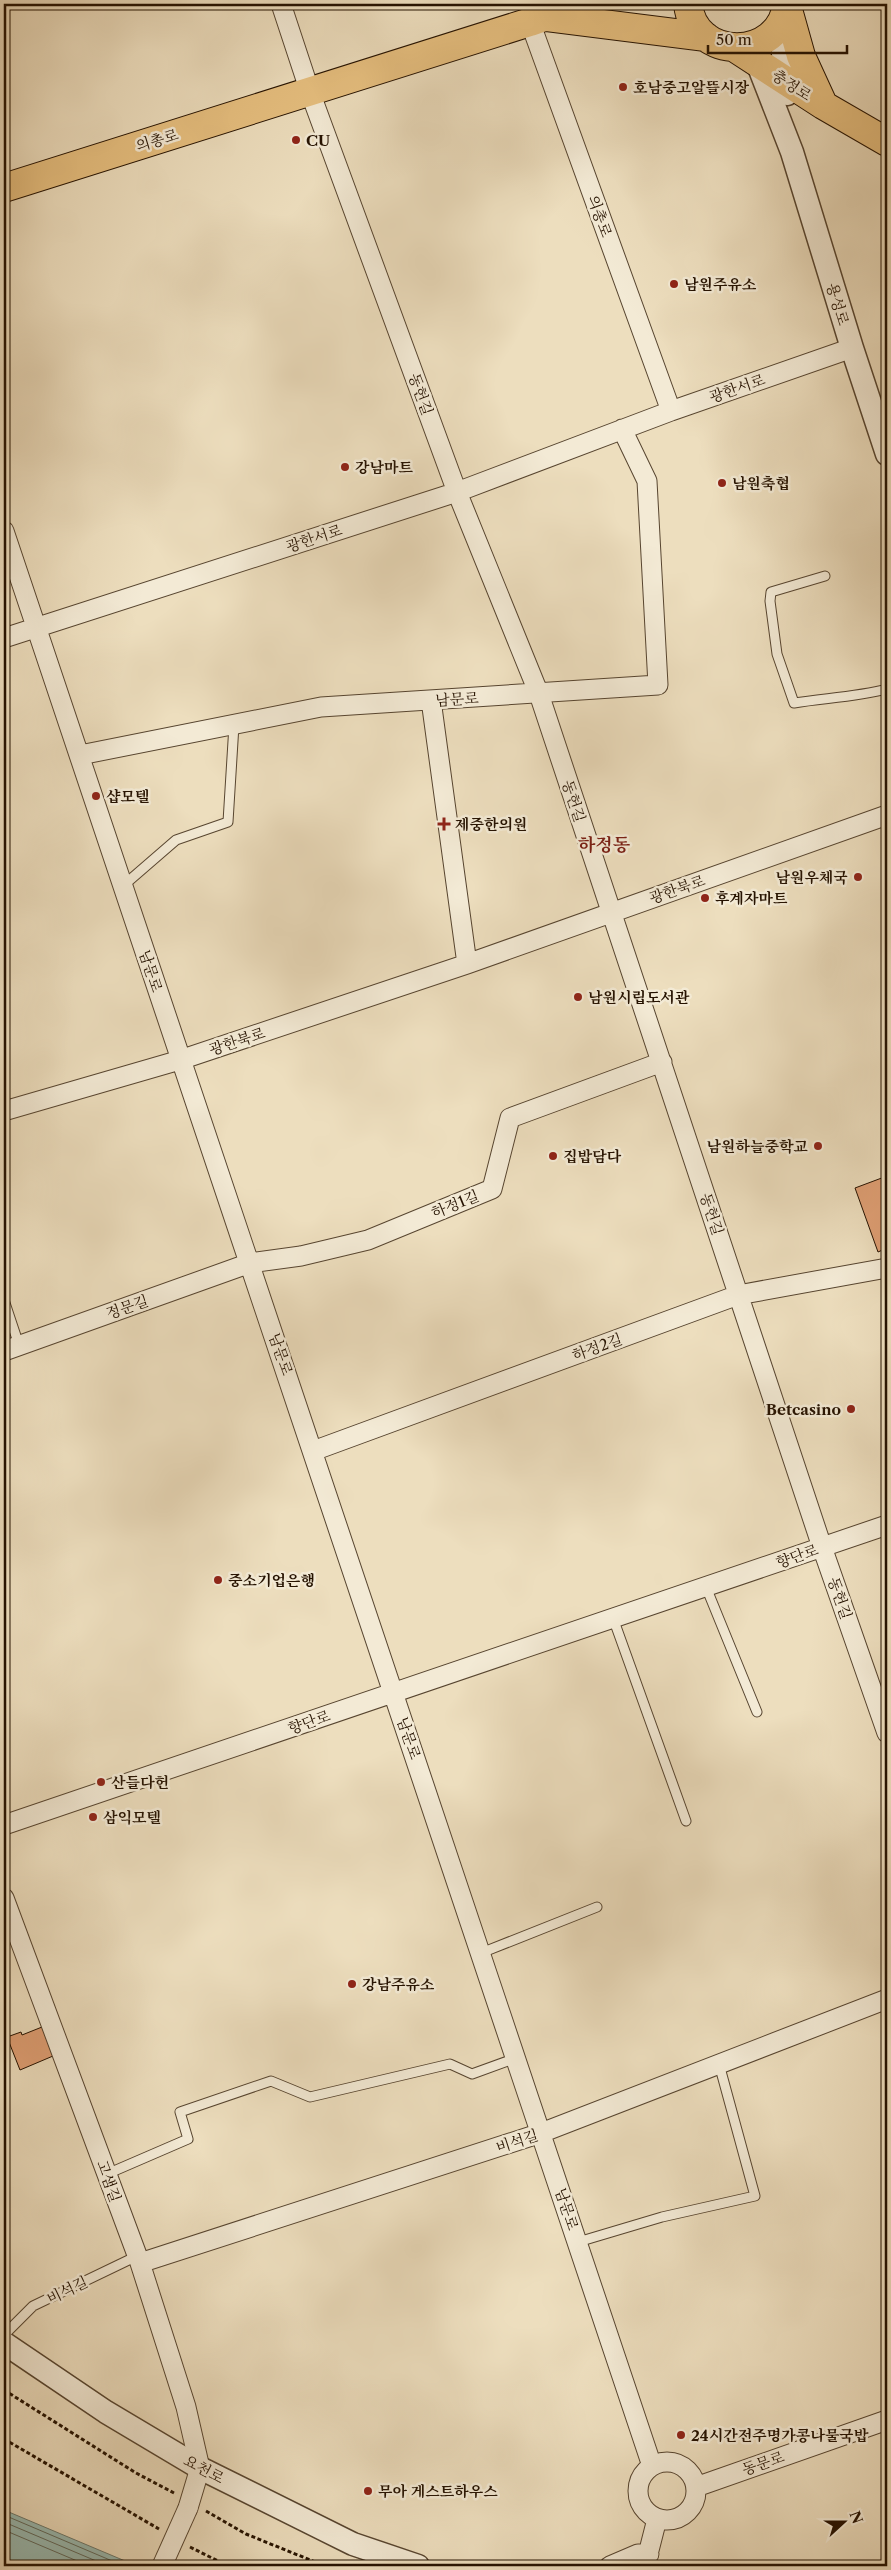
<svg xmlns="http://www.w3.org/2000/svg" width="891" height="2570" font-family="'Libre Caslon Text','Noto Serif KR',serif">
	<rect width="100%" height="100%" fill="#eddebe"/>
	<filter id="stains"><feTurbulence type="fractalNoise" baseFrequency=".004" numOctaves="4"/><feColorMatrix values="0 0 0 0 .2 0 0 0 0 .09 0 0 0 0 .02 0 0 0 .5 -.17"/></filter>
	<radialGradient id="worn" r=".72"><stop offset=".6" stop-color="#630" stop-opacity="0"/><stop offset="1" stop-color="#630" stop-opacity=".3"/></radialGradient>
	<path fill="#99bcb4" stroke="#6b786c" d="M4,2510L137,2566H4Z"/>
	<g fill="none" stroke-linecap="round" stroke-linejoin="round">
		<path stroke="#5f675a" stroke-width="1" d="M4,2515L124,2566
			M4,2522L108,2566
			M4,2530L89,2566"/>
	</g>
	<path fill="#e0a075" stroke="#251201" d="M887,1176V1248L878,1252L855,1188Z
		M42,2027L53,2056L20,2070L7,2037L21,2032L22,2035Z"/>
	<g fill="none" stroke-linecap="round" stroke-linejoin="round">
		<g stroke="#574530" stroke-width="11">
			<path id="service" d="M825,576L771,592L770,601L777,654L794,703C825,698 856,697 887,689
				M124,885L176,840L228,822L234,725
				M4,1300L19,1345
				M706,1587L757,1712
				M613,1618L686,1821
				M481,1953L597,1907
				M107,2174L188,2139L180,2112L271,2081L310,2097L450,2064L472,2074L516,2058
				M578,2242L662,2217L755,2196L719,2064
				M4,2335L33,2306L137,2256"/>
		</g>
		<g stroke="#574530" stroke-width="21">
			<path id="minor" d="M281,4L310,92L457,492L539,694L822,1547L887,1733
				M530,22L671,411
				M4,531L652,2466
				M4,638L457,492L671,411L852,348
				M431,700L467,964
				M80,755L321,707L658,685L647,481L622,429
				M4,1111L180,1060L467,964L887,815
				M4,1351L250,1263L301,1256L368,1240L492,1189L510,1118L662,1062
				M313,1451L738,1295L887,1268
				M4,1825L887,1525
				M4,1898L140,2263L186,2407L200,2468L188,2508
				M140,2263L541,2133L887,1999
				M638 2491a29 29 0 1 1 58 0a29 29 0 1 1-58 0Z
				M696,2487L887,2420
				M610,2566L638,2554H649
				M645,2566L657,2519"/>
		</g>
		<g stroke="#574530" stroke-width="25">
			<path id="tertiary" d="M780,24L787,94
				M757,62L792,152L852,348L887,454
				M4,2343L106,2412L200,2468L353,2544L418,2566"/>
		</g>
		<g stroke="#251201" stroke-width="30">
			<path id="primary" d="M688,4C694,62 780,61 787,4
				M787,6L801,56L823,104
				M547,17L706,37
				M735,48L823,105L887,142
				M4,188L530,22L580,4"/>
		</g>
		<path stroke="#251201" stroke-width="3" stroke-dasharray="4 2.5" stroke-linecap="butt" d="M4,2390L136,2473L174,2493
			M4,2439L159,2529
			M206,2511L246,2534L325,2566
			M190,2547L228,2566"/>
		<use href="#service" stroke="#f3ead5" stroke-width="9"/>
		<use href="#minor" stroke="#f3ead5" stroke-width="19"/>
		<use href="#tertiary" stroke="#f3ead5" stroke-width="22"/>
		<use href="#primary" stroke="#e6bf7f" stroke-width="28"/>
		<g stroke="#574530" stroke-width="21" stroke-linecap="butt">
			<path id="minor-bridge" d="M162,2566L188,2508"/>
		</g>
		<use href="#minor-bridge" stroke="#f3ead5" stroke-width="19"/>
	</g>
	<g fill="#8f2418" stroke="#f3ead5" stroke-width="2">
		<circle cx="623" cy="87" r="5"/>
		<circle cx="296" cy="140" r="5"/>
		<circle cx="674" cy="284" r="5"/>
		<circle cx="345" cy="467" r="5"/>
		<circle cx="722" cy="483" r="5"/>
		<circle cx="96" cy="796" r="5"/>
		<path d="M441.5 816.5h5v5h5v5h-5v5h-5v-5h-5v-5h5z"/>
		<circle cx="858" cy="877" r="5"/>
		<circle cx="705" cy="898" r="5"/>
		<circle cx="578" cy="997" r="5"/>
		<circle cx="818" cy="1146" r="5"/>
		<circle cx="553" cy="1156" r="5"/>
		<circle cx="851" cy="1409" r="5"/>
		<circle cx="218" cy="1580" r="5"/>
		<circle cx="101" cy="1782" r="5"/>
		<circle cx="93" cy="1817" r="5"/>
		<circle cx="352" cy="1984" r="5"/>
		<circle cx="681" cy="2435" r="5"/>
		<circle cx="368" cy="2491" r="5"/>
	</g>
	<g text-anchor="middle" dominant-baseline="central" stroke-width="5" stroke-linejoin="round" paint-order="stroke">
		<g font-size="15" fill="#251201" stroke="#f3ead5">
			<text transform="translate(792 85) rotate(33)">충정로</text>
			<text transform="translate(157 140) rotate(-17)">의총로</text>
			<text transform="translate(600 216) rotate(70)">의총로</text>
			<text transform="translate(838 304) rotate(73)">용성로</text>
			<text transform="translate(737 388) rotate(-19)">광한서로</text>
			<text transform="translate(421 394) rotate(70)">동헌길</text>
			<text transform="translate(314 538) rotate(-18)">광한서로</text>
			<text transform="translate(457 699) rotate(-3)">남문로</text>
			<text transform="translate(574 801) rotate(72)">동헌길</text>
			<text transform="translate(677 889) rotate(-19)">광한북로</text>
			<text transform="translate(151 971) rotate(72)">남문로</text>
			<text transform="translate(237 1041) rotate(-18)">광한북로</text>
			<text transform="translate(455 1204) rotate(-22)">하정1길</text>
			<text transform="translate(712 1214) rotate(72)">동헌길</text>
			<text transform="translate(127 1307) rotate(-19)">정문길</text>
			<text transform="translate(597 1347) rotate(-20)">하정2길</text>
			<text transform="translate(281 1354) rotate(71)">남문로</text>
			<text transform="translate(797 1556) rotate(-19)">향단로</text>
			<text transform="translate(840 1598) rotate(71)">동헌길</text>
			<text transform="translate(309 1722) rotate(-19)">향단로</text>
			<text transform="translate(409 1738) rotate(71)">남문로</text>
			<text transform="translate(517 2141) rotate(-18)">비석길</text>
			<text transform="translate(109 2181) rotate(70)">고샘길</text>
			<text transform="translate(567 2209) rotate(72)">남문로</text>
			<text transform="translate(67 2290) rotate(-26)">비석길</text>
			<text transform="translate(763 2463) rotate(-19)">동문로</text>
			<text transform="translate(204 2469) rotate(28)">요천로</text>
		</g>
		<g font-size="15" font-weight="bold" fill="#251201" stroke="#f3ead5" text-anchor="start">
			<text x="633" y="87">호남중고알뜰시장</text>
			<text x="306" y="140">CU</text>
			<text x="684" y="284">남원주유소</text>
			<text x="355" y="467">강남마트</text>
			<text x="732" y="483">남원축협</text>
			<text x="106" y="796">샵모텔</text>
			<text x="455" y="824">제중한의원</text>
			<text x="848" y="877" text-anchor="end">남원우체국</text>
			<text x="715" y="898">후계자마트</text>
			<text x="588" y="997">남원시립도서관</text>
			<text x="808" y="1146" text-anchor="end">남원하늘중학교</text>
			<text x="563" y="1156">집밥담다</text>
			<text x="841" y="1409" text-anchor="end">Betcasino</text>
			<text x="228" y="1580">중소기업은행</text>
			<text x="111" y="1782">산들다헌</text>
			<text x="103" y="1817">삼익모텔</text>
			<text x="362" y="1984">강남주유소</text>
			<text x="691" y="2435">24시간전주명가콩나물국밥</text>
			<text x="378" y="2491">무아 게스트하우스</text>
		</g>
		<g font-size="18" font-weight="bold" fill="#7a1f14" stroke="#f3ead5">
			<text x="604" y="845">하정동</text>
		</g>
	</g>
	<rect width="891" height="2570" fill="none" stroke="#eddebe" stroke-width="20"/>
	<rect x="5" y="5" width="881" height="2560" fill="none" stroke="#251201" stroke-width="2.5"/>
	<rect x="10" y="10" width="871" height="2550" fill="none" stroke="#251201"/>
	<g transform="translate(844 2522) rotate(69)" stroke="#f3ead5" stroke-width="4" paint-order="stroke">
	<path d="M0-4L9 19L0 12L-9 19Z" fill="#251201"/>
	<text y="-8" font-size="14" font-weight="bold" text-anchor="middle" fill="#251201">N</text>
	</g>
	<path d="M708 45v8h139v-8" fill="none" stroke="#251201" stroke-width="2.5"/>
	<text x="716" y="45" font-size="15" fill="#251201" stroke="#f3ead5" stroke-width="4" paint-order="stroke">50 m</text>
	<rect width="100%" height="100%" filter="url(#stains)"/>
	<rect width="100%" height="100%" fill="url(#worn)"/>
</svg>
